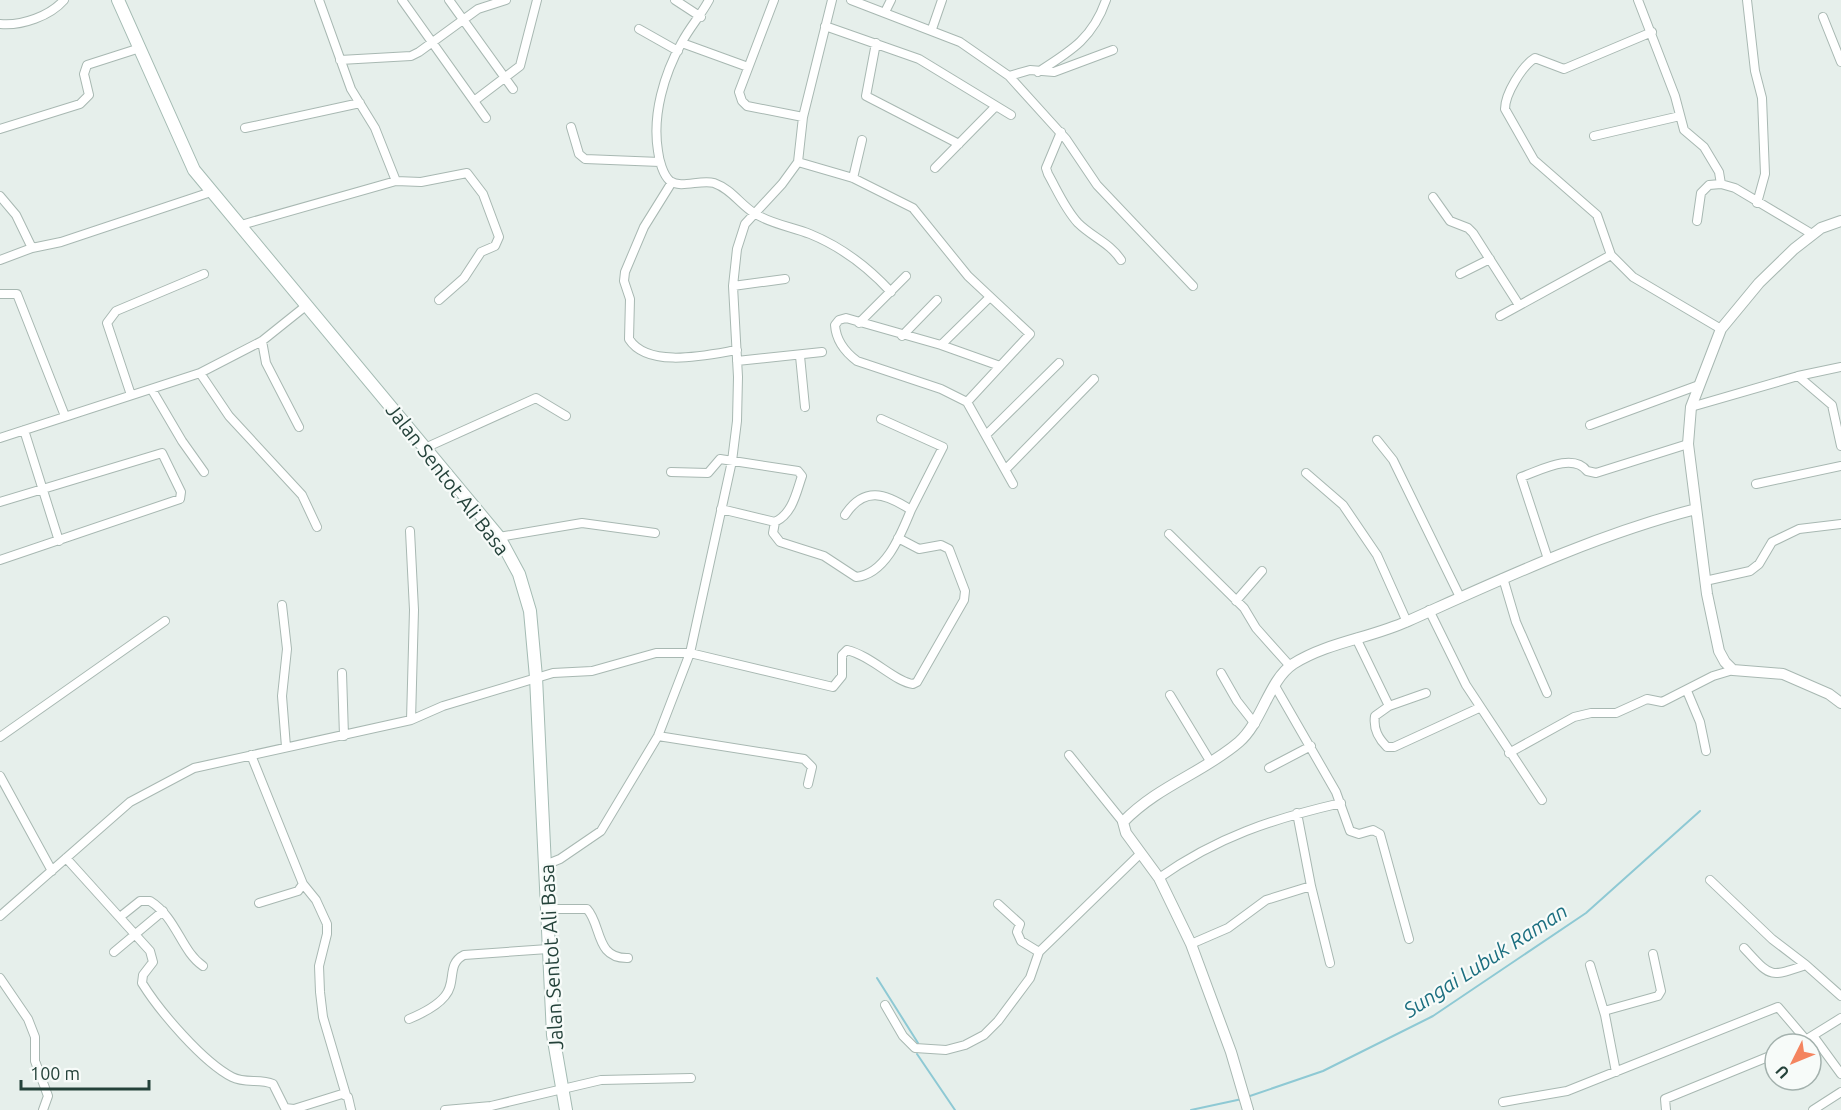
<svg xmlns="http://www.w3.org/2000/svg" width="1841" height="1110" font-family="Ubuntu,sans-serif">
	<rect width="100%" height="100%" fill="#e6efeb"/>
	<g fill="none" stroke-linecap="round" stroke-linejoin="round">
		<path stroke="#8ec9d4" stroke-width="2" d="M877,978L918,1043
			M917,1054L955,1110
			M1247,1097L1323,1071L1433,1016L1586,913L1700,811
			M1191,1110L1242,1099"/>
		<g stroke="#a8b8b2" stroke-width="10">
			<path id="minor" d="M319,0L351,89L375,128L396,181
				M402,0L486,118
				M449,0L513,89
				M675,0L701,17
				M709,0C701,15 690,27 682,42C664,74 652,115 658,151C659,160 663,175 670,181C681,189 701,179 714,183C731,189 740,204 754,213C770,224 793,227 810,234C842,247 867,266 891,292
				M774,0L739,92L742,101L747,106L803,117
				M851,0L960,42L1009,76L1066,139L1097,185L1193,286
				M1638,0L1675,96L1684,130L1704,147L1719,172L1721,184
				M1747,0L1755,71L1762,98L1765,174L1757,203
				M885,12L891,0
				M1823,17L1841,62
				M0,24C22,26 50,16 64,0
				M825,26L919,59L1011,115
				M639,29L678,51
				M932,29L942,0
				M1652,32L1564,69L1535,58C1522,66 1505,94 1505,109L1534,160L1597,215L1611,255L1633,277L1721,329
				M682,43L748,67
				M876,43L866,96L959,144
				M340,60L411,56L419,52L478,9L506,0
				M1038,72C1071,51 1093,38 1106,0
				M1009,76L1030,70L1054,72L1113,50
				M474,101L520,66L537,0
				M571,127L579,154L585,159L660,162
				M245,128L360,103
				M0,129L80,104L89,95L84,74L87,65L140,48
				M1061,132L1046,168L1048,174C1057,190 1065,209 1078,223C1092,237 1110,243 1121,260
				M1594,136L1680,116
				M798,162L853,178L913,208L968,276L1030,334L967,402
				M935,168L996,106
				M853,178L862,140
				M672,182L644,227L625,272L624,281L630,299L629,339C648,369 707,355 737,350
				M0,196L16,215L32,248
				M1433,197L1450,221L1468,228L1473,233L1519,305
				M1697,221L1701,193L1709,185L1721,184L1735,188L1812,234
				M241,225L396,181L421,182L467,173L483,194L499,237L495,246L481,252L464,278L439,300
				M0,260L32,248L61,242L211,192
				M1460,274L1490,259
				M733,286L785,279
				M0,294H17L65,416
				M1500,316L1611,255
				M859,323L906,276
				M902,336L937,300
				M262,341L266,363L299,427
				M941,345L990,297
				M800,356L805,407
				M737,361L822,352
				M1000,366L941,345L846,318L839,320L835,325C836,340 845,352 857,361L941,389L967,402L1013,484
				M200,373L229,416L302,495L317,527
				M1798,376L1841,367
				M152,390L182,441L204,472
				M131,395L107,323L116,311L204,274
				M1691,407L1798,376L1832,405L1841,446
				M881,419L943,447L911,510
				M1590,425L1699,385
				M24,430L59,541
				M987,434L1059,363
				M0,438L200,373L262,341L307,305
				M1377,440L1393,460L1460,597
				M425,448L536,398L566,416
				M1006,469L1094,379
				M671,472L708,473L720,459L798,471L802,476C796,493 793,513 775,522
				M1306,473L1343,505L1377,555L1407,622
				M1756,484L1841,466
				M0,502L162,453L181,492L180,499L0,560
				M721,509L775,522L773,533L780,542L824,556L856,577C886,574 901,534 911,510C885,493 864,486 845,515
				M410,531L414,610L411,720
				M1169,534L1244,608L1256,628L1290,666
				M499,537L582,523L655,533
				M1548,559L1521,477C1539,471 1573,452 1587,471L1596,473L1688,444
				M1503,578L1516,622L1547,693
				M1705,581L1750,571L1759,564L1772,542L1799,529L1841,524
				M1236,601L1262,571
				M282,605L287,649L282,696L286,747
				M1429,610L1466,685L1542,800
				M1356,638L1389,706
				M342,673L344,736
				M1221,673L1237,701L1255,724
				M1275,686L1336,792L1350,831L1359,834L1373,830L1380,834L1409,939
				M1687,691L1700,722L1706,751
				M1426,693L1389,706L1375,716C1373,729 1378,738 1387,747H1394L1479,708
				M1170,695L1210,761
				M658,736L804,759L812,767L808,784
				M0,737L165,621
				M1509,753L1574,717L1591,713H1616L1647,699L1662,702L1713,676L1733,670
				M251,755L303,884L298,891L259,903
				M1069,755L1123,822
				M1269,768L1311,746
				M0,776L52,871
				M1297,813L1311,886L1330,963
				M66,858L150,951L153,962L143,975L142,983C160,1012 203,1062 232,1077C245,1084 260,1078 273,1084L285,1108L294,1109L342,1094L348,1097L351,1110
				M545,865L560,859L601,831L658,736L690,653L732,461L737,421L738,377L733,286L737,249L745,224L782,184L798,162L803,117L832,0
				M1159,878C1217,837 1272,819 1341,803
				M1710,880L1772,939L1806,965
				M303,884L316,900L327,924V934L319,966L320,992L323,1017L346,1095
				M998,904L1020,924L1017,932L1021,941L1039,952
				M547,909H587C602,925 595,959 628,958
				M0,916L130,802L194,768L411,720L443,706L553,673L592,671L656,653H690L833,687L842,676V655L847,650C872,656 895,682 913,684L917,682L964,600L965,591L949,549L941,545L919,549L898,538
				M120,917L140,901H150C177,918 181,951 203,966
				M1191,944L1228,928L1266,900L1311,886
				M1744,948C1771,977 1768,978 1806,965L1841,996
				M114,952L163,911
				M1590,965L1605,1015L1616,1072
				M0,978L28,1019L35,1037V1061L48,1096L43,1110
				M885,1005L903,1036L915,1048L946,1050L965,1045L984,1035L998,1021L1030,978L1039,952L1140,854
				M1604,1011L1658,996L1661,991L1653,954
				M409,1019C421,1014 437,1006 445,996C457,982 446,964 464,955L548,949
				M1814,1037L1841,1074
				M1799,1044L1841,1018
				M1503,1102L1567,1091L1778,1007L1807,1041
				M445,1110L491,1106L601,1080L691,1078
				M1666,1110L1665,1099L1775,1054
				M1813,1110L1841,1092"/>
		</g>
		<g stroke="#a8b8b2" stroke-width="12">
			<path id="tertiary" d="M1841,221L1821,228L1794,249L1759,283L1721,329L1691,407L1688,444L1707,594L1719,651L1725,662L1733,670L1783,674L1829,694L1841,703
				M1248,1110L1231,1052L1191,944L1159,878L1126,833L1123,822C1159,785 1203,773 1239,742C1262,722 1269,680 1293,664C1328,642 1371,638 1408,621C1502,579 1595,535 1696,509"/>
		</g>
		<g stroke="#a4bbb3" stroke-width="14">
			<path id="secondary" d="M118,0L194,170L499,537L519,574L530,611L536,677L553,1035L566,1110"/>
		</g>
		<use href="#minor" stroke="#fff" stroke-width="8"/>
		<use href="#tertiary" stroke="#fff" stroke-width="10"/>
		<use href="#secondary" stroke="#fff" stroke-width="12"/>
	</g>
	<g text-anchor="middle" dominant-baseline="central" stroke-width="4.5" stroke-linejoin="round" paint-order="stroke">
		<g font-size="20" fill="#24423a" stroke="#f7fbf9">
			<text transform="translate(448 479) rotate(52)">Jalan Sentot Ali Basa</text>
			<text transform="translate(551 957) rotate(-93)">Jalan Sentot Ali Basa</text>
		</g>
		<g font-size="21" font-style="italic" fill="#1c6f80" stroke="#f7fbf9">
			<text transform="translate(1485 960) rotate(-33)">Sungai Lubuk Raman</text>
		</g>
	</g>
	<g transform="translate(1793 1062) rotate(227)"><circle r="28" fill="#f7fbf9" stroke="#a3b1ad" stroke-width="1.5"/>
	<path d="M0-4.5L10 22L0 15L-10 22Z" fill="#f4845f"/>
	<text y="-9" font-size="16" font-weight="bold" text-anchor="middle" fill="#24423a">U</text>
	</g>
	<path d="M21 1080v9h128v-9" fill="none" stroke="#24423a" stroke-width="3"/>
	<text x="30" y="1080" font-size="18" fill="#24423a" stroke="#f7fbf9" stroke-width="4.5" paint-order="stroke">100 m</text>
</svg>
